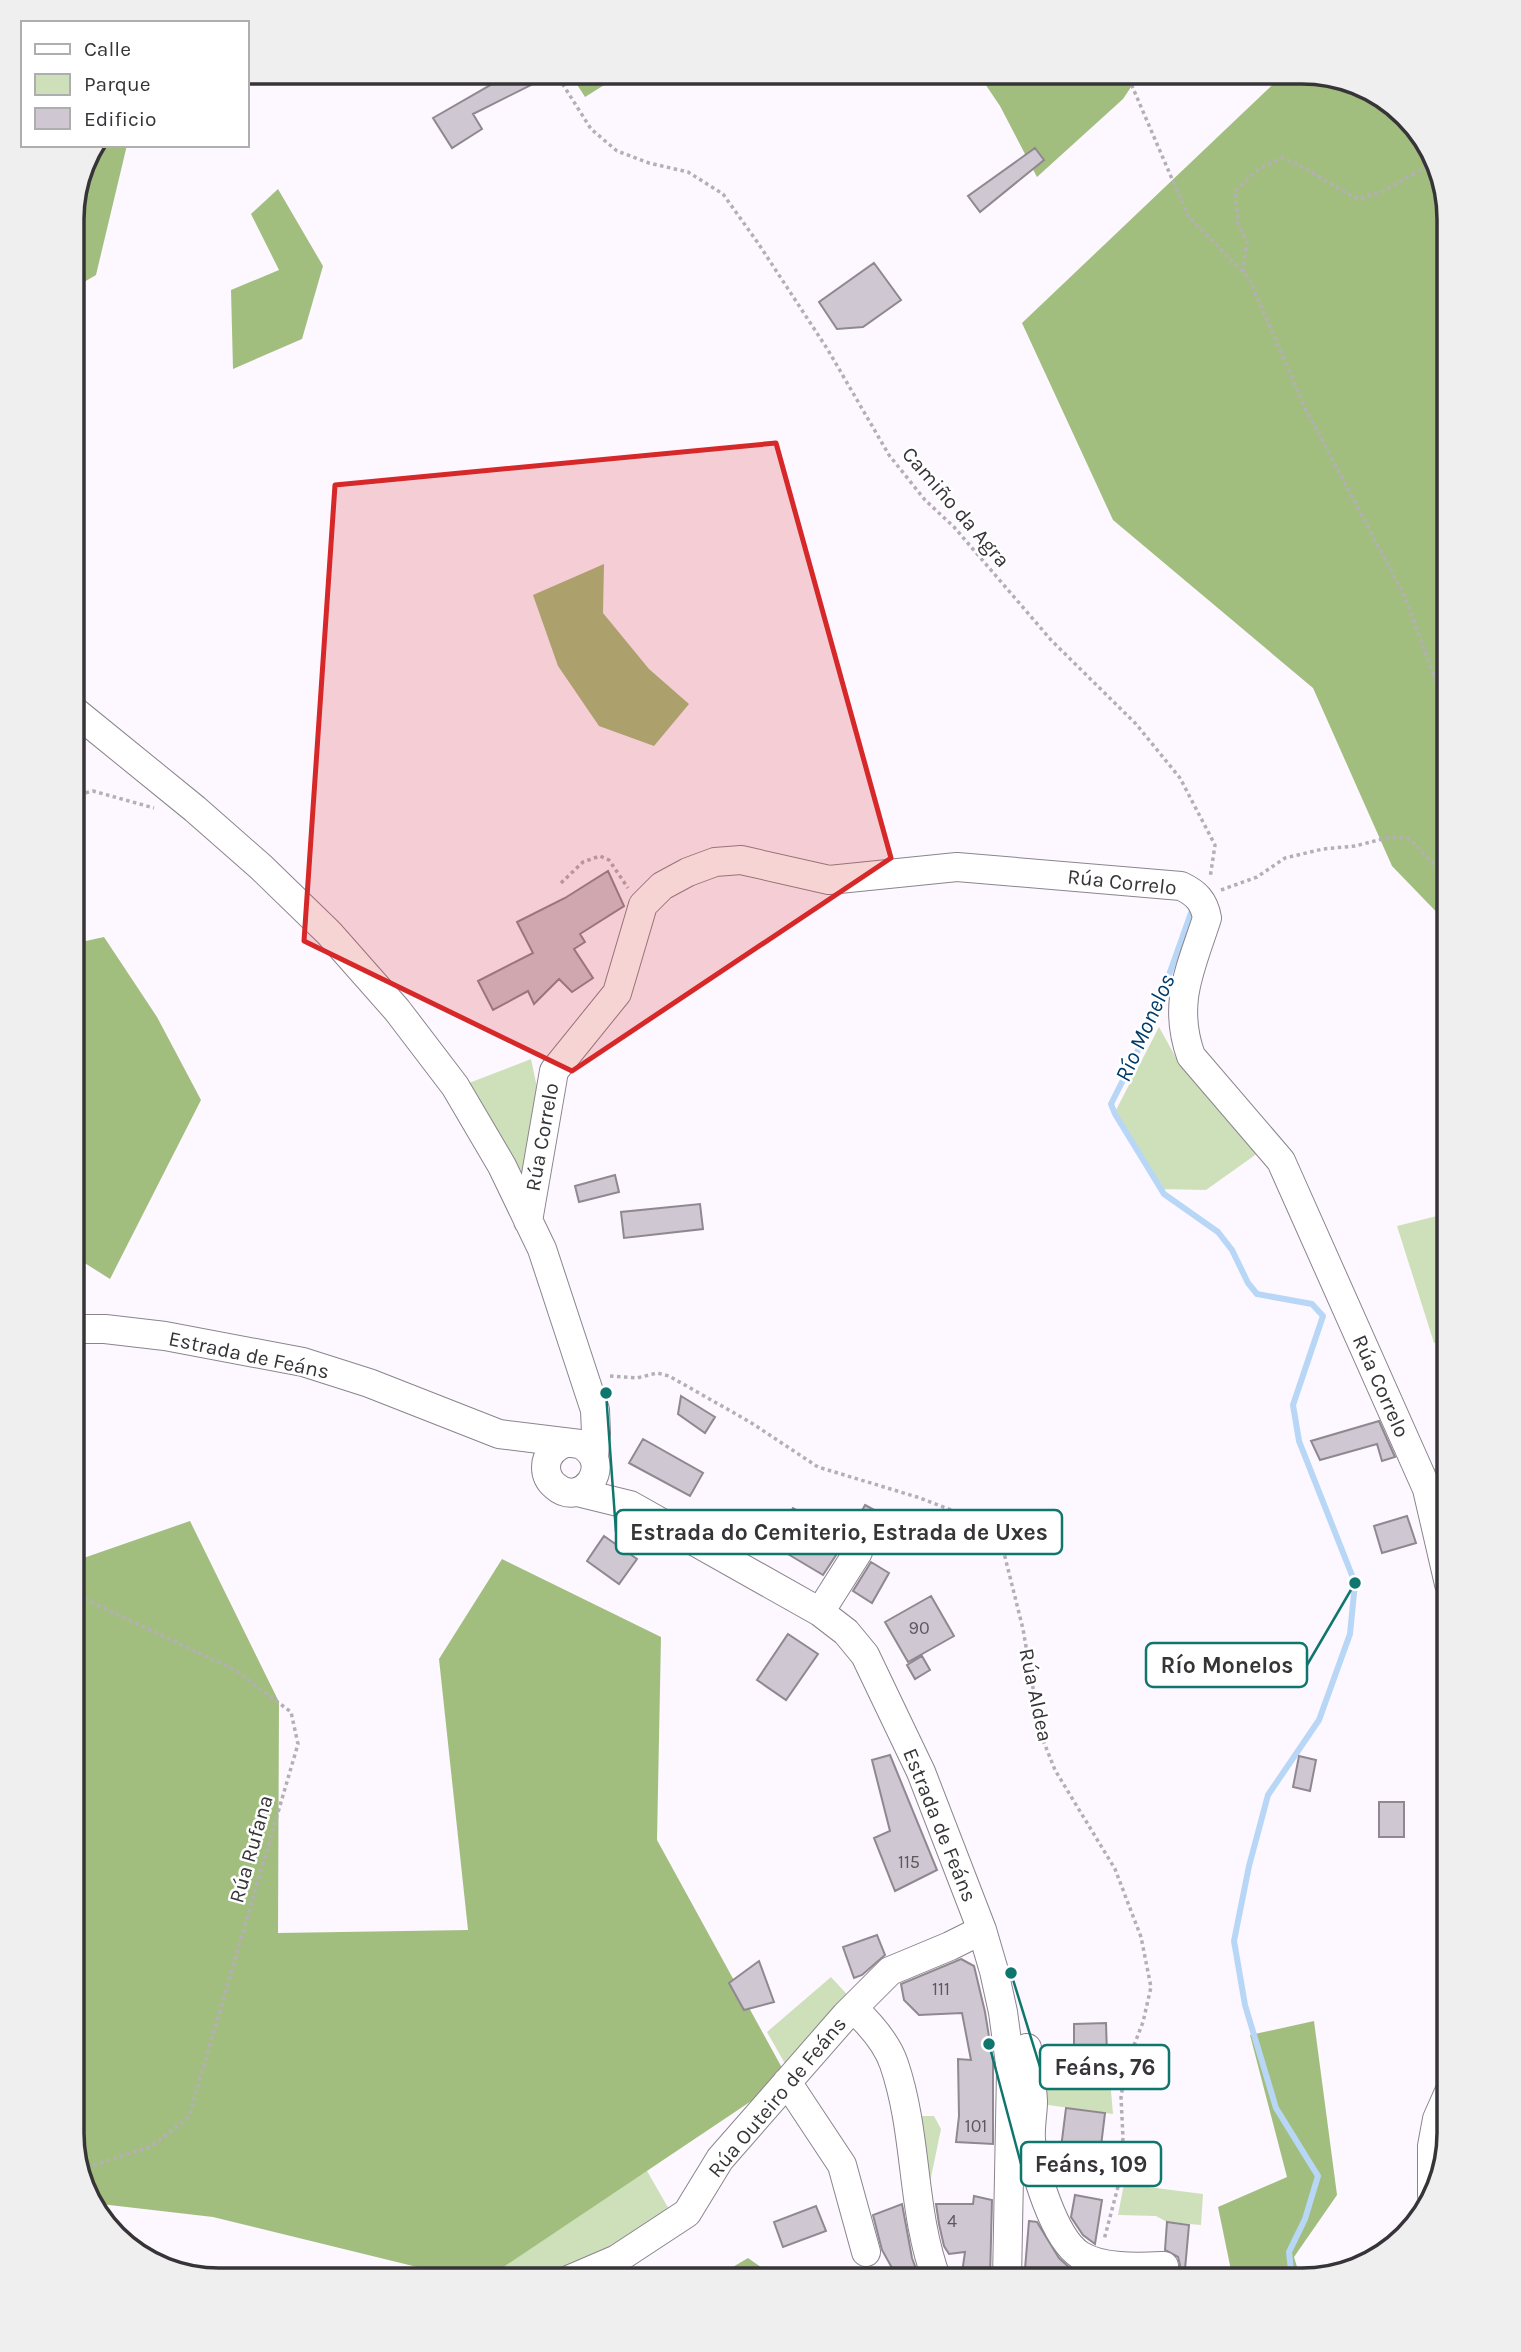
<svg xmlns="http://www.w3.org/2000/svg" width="1521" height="2352" font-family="Karla,sans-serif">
	<rect width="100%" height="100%" fill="#fdf7ff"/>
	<path fill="#cee0b9" d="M1159,1027L1179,1063L1258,1153L1206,1190L1158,1189L1116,1110Z
		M531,1059L540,1102L527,1181L469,1083Z
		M1449,1213V1339L1434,1343L1397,1226Z
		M1449,1461V1542L1427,1472Z
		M831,1977L853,2001L788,2069L767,2032Z
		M1039,2069H1116L1111,2091L1113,2114L1041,2104Z
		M909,2116H934L941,2129L929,2187Z
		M619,2122L670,2211L613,2250L548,2280H450L516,2140Z
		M1124,2184L1203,2194L1201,2225L1167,2222L1156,2216L1118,2215Z"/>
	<path fill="#a2be7f" d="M569,72H625L585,97Z
		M977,72H1141L1123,99L1037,177L1000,106Z
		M1286,72H1312L1384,97L1434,154L1449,219V925L1392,866L1313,688L1113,520L1022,323Z
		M93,145H127L96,275L72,289C72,246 68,181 93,145Z
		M278,189L323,266L302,339L233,369L231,290L279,270L251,214Z
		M604,564L603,613L649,669L689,704L654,746L599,726L558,666L533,595Z
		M104,937L157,1017L201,1100L110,1279L72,1255V944Z
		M190,1521L279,1702L278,1933L468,1930L439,1659L502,1559L661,1637L657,1840L787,2077L484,2280H470L213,2217L92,2203L87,2198L72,2133V1562Z
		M1314,2021L1337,2195L1294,2257L1301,2280H1233L1218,2207L1287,2177L1250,2035Z
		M748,2258L775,2277L773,2280H711Z"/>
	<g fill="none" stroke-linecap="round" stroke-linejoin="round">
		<path stroke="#b8d7f6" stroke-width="6" d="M1191,913L1153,1020L1111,1104L1115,1114L1164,1194L1218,1232L1232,1250L1248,1283L1257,1294L1312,1304L1323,1316L1293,1405L1299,1441L1355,1583L1350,1634L1319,1720L1268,1795L1249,1866L1234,1941L1245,2005L1276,2108L1318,2176L1305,2219L1289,2252L1292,2280"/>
	</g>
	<path fill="#cfc7d1" stroke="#8f8890" stroke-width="2" d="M513,72H557L473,114L482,129L452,148L433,118Z
		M1035,148L1044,160L980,212L968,196Z
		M874,263L901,300L863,327L837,329L819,302Z
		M608,871L624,906L580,934L585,942L574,949L593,978L572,992L559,979L534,1004L528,991L493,1010L478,981L533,953L517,922L565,898Z
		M615,1175L619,1192L579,1202L575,1186Z
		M700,1204L703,1229L624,1238L621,1212Z
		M681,1396L715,1417L705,1433L678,1414Z
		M1379,1421L1395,1457L1382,1461L1377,1444L1320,1460L1311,1441Z
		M643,1439L703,1473L690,1496L629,1463Z
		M865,1505L891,1519L874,1551L872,1544L867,1538L859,1536L851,1537L844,1543Z
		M793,1508L810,1518L806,1524L814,1529L811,1536L838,1552L823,1575L771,1544Z
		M1407,1516L1416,1543L1382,1553L1374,1526Z
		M604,1536L637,1559L619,1584L587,1561Z
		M871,1562L889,1573L872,1603L853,1591Z
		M931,1596L954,1636L908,1662L885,1622Z
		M788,1634L818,1654L786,1700L757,1680Z
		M922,1656L930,1670L915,1679L907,1665Z
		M890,1755L937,1870L895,1891L874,1838L890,1831L872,1760Z
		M1299,1756L1316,1760L1310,1791L1293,1787Z
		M1379,1802H1404V1837H1379Z
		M877,1935L885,1955L862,1975L854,1978L843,1947Z
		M961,1959L974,1966L985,2012L993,2061V2144L956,2142L959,2116L958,2059L971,2060L962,2013L919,2015L904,2000L901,1984Z
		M759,1961L774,2002L744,2010L729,1983Z
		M1106,2023L1107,2055L1074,2056V2024Z
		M1066,2108L1105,2113L1100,2154L1061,2148Z
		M1075,2195L1102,2200L1095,2244L1083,2235L1071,2217Z
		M974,2196L992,2200L990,2280H961L965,2252L949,2254L944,2246L939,2224L936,2204H973Z
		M902,2204L912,2258L920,2280H900L897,2277L882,2250L873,2215Z
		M816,2206L826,2231L783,2247L774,2222Z
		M1029,2221L1037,2222L1059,2258L1072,2270L1089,2277V2280H1030L1031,2269H1025Z
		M1167,2222L1189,2225L1184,2280H1172L1179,2273L1180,2265L1178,2257L1165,2250Z"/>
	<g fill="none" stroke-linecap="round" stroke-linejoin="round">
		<g stroke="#8b848d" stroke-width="30">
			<path id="minor" d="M72,709L195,809L261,867L329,933L397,1010L455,1086L502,1166L542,1249L595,1410L596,1433L594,1457
				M528,1221L554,1071L617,993L643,905L662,886L688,872L715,862L741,860L829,880L957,867L1181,886C1196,893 1204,901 1207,918C1191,968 1172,1003 1191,1056L1281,1161L1427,1489L1449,1584
				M72,1329H105L165,1336L303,1362L369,1383L499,1434L580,1444C616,1463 582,1510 555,1486C549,1481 546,1474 546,1467C546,1455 555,1447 565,1443
				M577,1492L630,1505L820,1612L846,1632L865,1655L921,1772L982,1930L994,1971L1003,2012L1011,2071L1007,2280
				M820,1612L858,1552
				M853,2008C869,2023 887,2043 894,2064C918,2134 911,2212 937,2280
				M1027,2048C1029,2066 1032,2084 1033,2101C1033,2114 1030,2126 1031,2139C1033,2169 1054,2238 1080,2255C1102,2269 1139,2267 1164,2266
				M787,2082L842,2165L866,2252
				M1432,2195V2146L1437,2119L1449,2092
				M568,2280L617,2259L687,2213L720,2159L846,2015L890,1971L950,1946L982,1930"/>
		</g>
		<path stroke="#b4afb5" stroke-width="3.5" stroke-dasharray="3.5 3.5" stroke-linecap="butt" d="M555,72L591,129L617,151L649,163L688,172L723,194L758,243L828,350L889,455L925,500L954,527L1051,640L1136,724L1180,778L1215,845L1210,878
			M1126,72L1188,216L1249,278L1305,408L1404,595L1449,716
			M1243,272L1247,242L1238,223L1235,191L1260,168L1282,158C1310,168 1332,187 1359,199L1385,190L1436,161
			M72,796L93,791L154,808
			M561,883L583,862L600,856L609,860L628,888
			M1221,890L1257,877L1285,858L1323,849L1355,846L1390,837L1410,839L1449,880
			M610,1376L637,1378L657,1373L669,1376L750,1422L818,1467L917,1497L964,1515L998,1539L1004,1553L1023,1629L1041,1735L1055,1770L1115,1869L1141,1937L1151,1987L1143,2022L1126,2066L1121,2097L1123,2138L1120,2179L1104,2240
			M72,1593L235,1670L291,1712L298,1744L189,2117L152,2146L80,2170"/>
		<use href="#minor" stroke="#fff" stroke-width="28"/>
	</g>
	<path fill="#d62828" fill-opacity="0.2" stroke="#d62828" stroke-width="5" stroke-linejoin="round" d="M776,443L891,858L572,1071L304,941L335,485Z"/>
	<g text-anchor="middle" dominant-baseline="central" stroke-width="5" stroke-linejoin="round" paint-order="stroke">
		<g font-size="18" fill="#5d595e">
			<text x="919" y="1628">90</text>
			<text x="909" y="1862">115</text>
			<text x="941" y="1989">111</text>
			<text x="976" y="2126">101</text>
			<text x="952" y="2221">4</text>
		</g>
		<g font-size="21" fill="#373438" stroke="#fff">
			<text transform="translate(956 507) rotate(49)">Camiño da Agra</text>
			<text transform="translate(1122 882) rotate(6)">Rúa Correlo</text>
			<text transform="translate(542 1137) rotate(-80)">Rúa Correlo</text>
			<text transform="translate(249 1355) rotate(12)">Estrada de Feáns</text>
			<text transform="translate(1381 1386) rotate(66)">Rúa Correlo</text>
			<text transform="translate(1036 1695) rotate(78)">Rúa Aldea</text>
			<text transform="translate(940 1825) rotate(68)">Estrada de Feáns</text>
			<text transform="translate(251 1849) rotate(-74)">Rúa Rufana</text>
			<text transform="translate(777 2097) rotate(-50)">Rúa Outeiro de Feáns</text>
		</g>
		<g font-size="23" font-style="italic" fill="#003c69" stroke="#fff">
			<text transform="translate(1145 1028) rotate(-66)">Río Monelos</text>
		</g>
	</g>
	<path d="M0 0H1521V2352H0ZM219 84H1302A135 135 0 0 1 1437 219V2133A135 135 0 0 1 1302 2268H219A135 135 0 0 1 84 2133V219A135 135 0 0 1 219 84Z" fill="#efefef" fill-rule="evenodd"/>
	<path fill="none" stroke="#373438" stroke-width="3.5" d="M219 84H1302A135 135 0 0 1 1437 219V2133A135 135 0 0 1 1302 2268H219A135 135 0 0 1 84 2133V219A135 135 0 0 1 219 84Z"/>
	<path fill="none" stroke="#0f766e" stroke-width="2.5" d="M606 1393L616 1532M1355 1583L1307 1665M1011 1973L1040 2067M989 2044L1021 2164"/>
	<g fill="#0f766e" stroke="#fff" stroke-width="2.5">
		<circle cx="606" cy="1393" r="7"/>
		<circle cx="1355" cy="1583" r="7"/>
		<circle cx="1011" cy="1973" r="7"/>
		<circle cx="989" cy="2044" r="7"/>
	</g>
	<g fill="#fff" stroke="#0f766e" stroke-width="2.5">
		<rect x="616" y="1510" width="446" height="44" rx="7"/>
		<rect x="1146" y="1643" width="161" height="44" rx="7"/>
		<rect x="1040" y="2045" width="129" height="44" rx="7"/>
		<rect x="1021" y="2142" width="140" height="44" rx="7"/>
	</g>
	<g font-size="23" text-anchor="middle" font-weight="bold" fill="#373438">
		<text x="839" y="1540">Estrada do Cemiterio, Estrada de Uxes</text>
		<text x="1227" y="1673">Río Monelos</text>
		<text x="1105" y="2075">Feáns, 76</text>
		<text x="1091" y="2172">Feáns, 109</text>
	</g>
	<rect x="21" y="21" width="228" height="126" fill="#ffffff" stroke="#afaeaf" stroke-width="2"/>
	<rect x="35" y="44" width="35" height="10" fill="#ffffff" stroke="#afaeaf" stroke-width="2"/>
	<text x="84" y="56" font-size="21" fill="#373438">Calle</text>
	<rect x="35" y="74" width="35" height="21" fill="#cee0b9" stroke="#afaeaf" stroke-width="2"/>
	<text x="84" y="91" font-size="21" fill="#373438">Parque</text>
	<rect x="35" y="108" width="35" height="21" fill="#cfc7d1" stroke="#afaeaf" stroke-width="2"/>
	<text x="84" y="126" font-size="21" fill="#373438">Edificio</text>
</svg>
